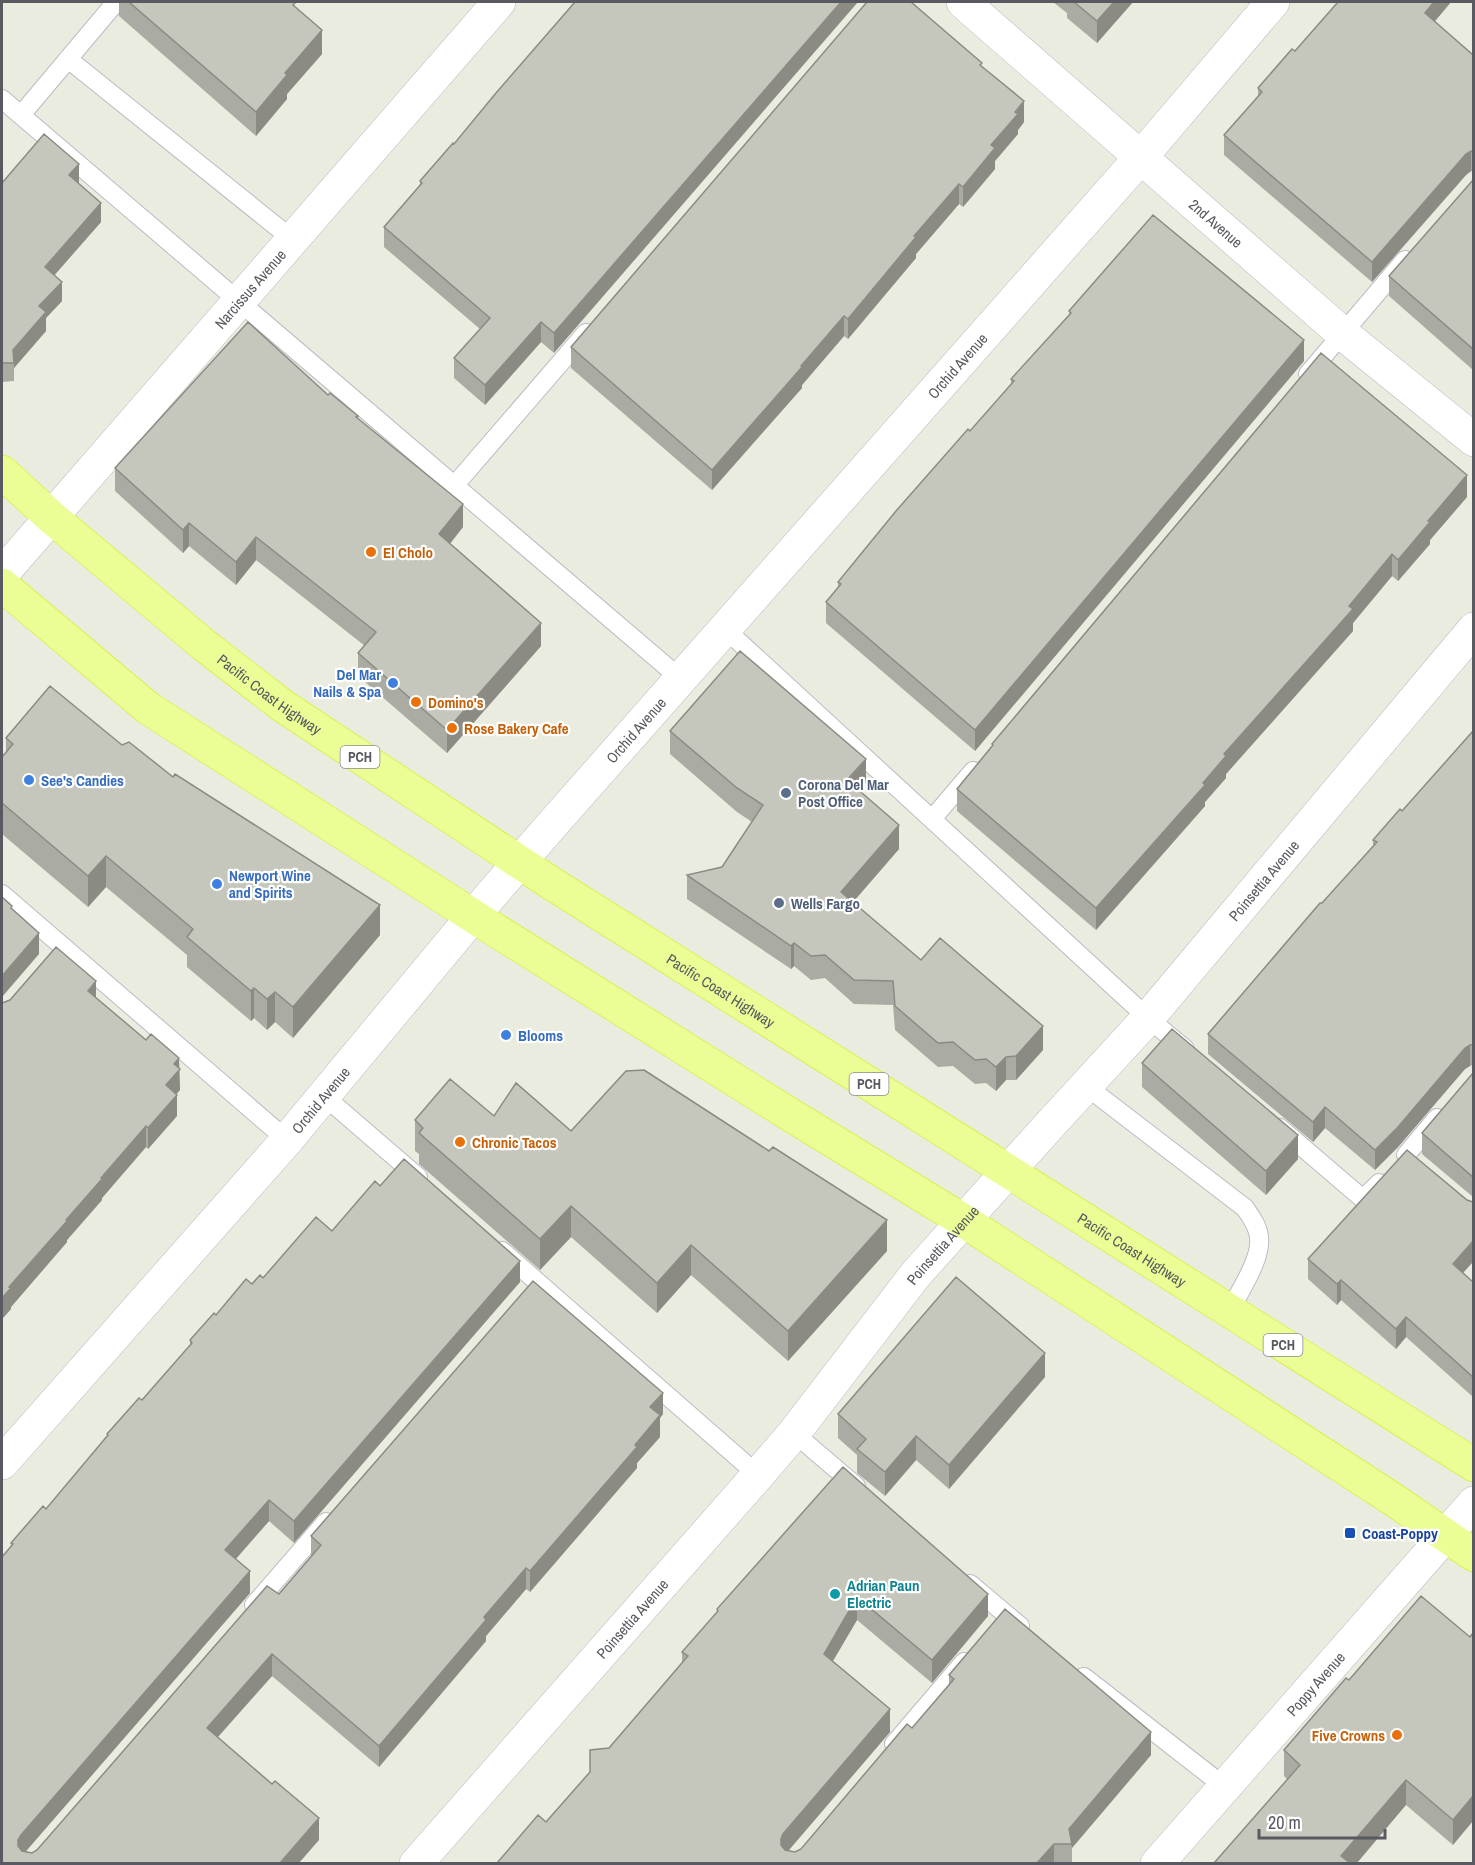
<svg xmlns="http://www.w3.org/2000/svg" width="1475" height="1865" font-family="'Archivo Narrow',sans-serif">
	<rect width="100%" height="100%" fill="#eaece0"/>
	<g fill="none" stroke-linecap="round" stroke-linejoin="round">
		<g stroke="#bbbbc2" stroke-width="20">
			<path id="service" d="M68,59L292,239
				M2,99L681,679
				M21,115L116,2
				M1308,374L1405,260
				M454,486L586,333
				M725,629L1148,1018L1185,1049
				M932,819L973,771
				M2,894L287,1140
				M1086,1086L1245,1208C1251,1217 1258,1226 1259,1237C1262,1259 1239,1292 1229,1312
				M324,1096L418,1177
				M1280,1128L1363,1199L1379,1183
				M1406,1155L1437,1118
				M502,1251L758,1475
				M794,1433L856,1486
				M970,1584L1020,1626
				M254,1605L326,1522
				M1084,1677L1225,1787
				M894,1744L964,1662"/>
		</g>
		<g stroke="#bbbbc2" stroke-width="34">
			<g id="minor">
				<path id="s1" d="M963,2L1342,333L1474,440"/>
				<path id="s2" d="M2,574L499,2"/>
				<path id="s3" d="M2,1463L287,1140L473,916L550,827L1141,157L1273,2"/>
				<path id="s4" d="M416,1864L758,1475L794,1433L916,1274L1047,1128L1148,1018L1474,629"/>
			</g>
		</g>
		<g stroke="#bbbbc2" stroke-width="34">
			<g id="tertiary">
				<path id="s5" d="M1157,1864L1474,1503"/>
			</g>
		</g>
		<g stroke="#d8e902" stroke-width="34">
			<g id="trunk">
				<path id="s6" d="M2,472L51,517L204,645L283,706L551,883L1474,1465"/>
				<path d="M2,585L148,708L473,916L794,1117L964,1221L1394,1500L1474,1555"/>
			</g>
		</g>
		<use href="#service" stroke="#fff" stroke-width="18"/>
		<use href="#minor" stroke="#fff" stroke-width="33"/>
		<use href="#tertiary" stroke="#fff" stroke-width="33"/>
		<use href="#trunk" stroke="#ebfd95" stroke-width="33"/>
	</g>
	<path fill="#aaaba2" d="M119,2H293L295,7L322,54L287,94V99L256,136L119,16Z
		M575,2L554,353L541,342L485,405L454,378V358L480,329L384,247V227L420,186V181L454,144Z
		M1053,2H1133L1097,43L1067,18V13Z
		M1338,2H1451L1435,21L1473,54V172L1471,171L1466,175L1372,282L1224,155V135L1258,96V88L1295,51Z
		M1024,122L1018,130V134L995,161V169L963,207L959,204L916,254V258L848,339L844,336L802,385V388L712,490L571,368V347Z
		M1473,180V370L1389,296V276Z
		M2,183H79V184L101,222L54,275L62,301L46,318V331L14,368V381L2,382Z
		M1069,311L1304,361L975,751L826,623V602L838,587V582L1011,384V379L1069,315Z
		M328,395L358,418L463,527L450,544L541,646L447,753L358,676V653L365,646L256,560L236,585L189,546L183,553L115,491V468Z
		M1467,497L1430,540V544L1398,581L1392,576L1353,623V631L1226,774V778L1205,802V806L1096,930L957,811V789L992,747V744Z
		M670,731L866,783L859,790L899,849L853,902L921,960L1043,1050L1016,1080H1006L996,1091L986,1083L975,1084L953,1066L938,1067L895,1030L893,1005L854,1004L825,978L811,980L794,966L791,969L687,899V875L722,867L752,822L737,812L670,754Z
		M1473,731V1065L1470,1066L1465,1069L1398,1147L1375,1170L1325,1128L1313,1142L1208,1054V1034L1373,846V840L1402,811Z
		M6,738L122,745L380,935L293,1038L275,1022L267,1030L254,1018L251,1021L187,967V955L106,887L88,907L2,834V757L6,752Z
		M96,998L179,1068L180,1090L176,1094L177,1116L148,1149L146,1147L102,1198V1200L67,1240V1242L11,1307V1309L2,1319Z
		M1142,1063L1298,1159L1266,1195L1142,1087Z
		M1473,1073V1197L1422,1154V1133Z
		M494,1116L571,1131L887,1251L788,1361L691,1275L657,1313L571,1237L540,1270L419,1164V1154L415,1151V1120Z
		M380,1186L520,1282L294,1543L269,1521L236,1559L250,1593L25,1852L32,1853L37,1850L279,1594L311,1557V1536L663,1414L660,1418V1437L637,1463V1468L530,1592L526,1589L486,1636V1641L379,1767L272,1676L218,1737L319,1840L2,1863L11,1543L46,1509L107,1437V1434L142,1400L190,1346V1340L216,1315L252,1284L263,1278L332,1231Z
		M1467,1200L1473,1203L1463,1273L1473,1282V1397L1406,1337L1396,1349L1341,1300L1337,1305L1308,1279V1259Z
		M1045,1377L949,1489L916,1460L885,1496L857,1473V1455L838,1438V1414Z
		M843,1467L988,1616L932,1683L857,1620L833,1661L890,1732L788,1851L795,1852L801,1849L912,1728L949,1685V1675L1151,1755L1072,1848V1863H497L546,1822L590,1772L609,1748L682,1662V1652L717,1613V1609Z
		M1470,1637L1453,1845L1406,1805L1287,1779L1284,1776V1750L1349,1680Z"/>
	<path fill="#8b8b84" d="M841,2H858L554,353V333Z
		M1114,2H1133L1097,43V21Z
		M1434,2H1451L1425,33V13Z
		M322,30V54L287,94V99L256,136V112L285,73Z
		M1024,101V122L1018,130V134L995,161V169L963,207V187L991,145Z
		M1471,151V171L1466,175L1372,282V262L1466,154Z
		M79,164V183L69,194V175Z
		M959,184V204L916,254V258L848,339V319L914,236Z
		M101,203V222L45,286V267Z
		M62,282V301L46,318V331L14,368L13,350L39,306Z
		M844,316V336L802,385V388L712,490V470Z
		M541,322V342L485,405V385Z
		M1304,340V361L975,751V730Z
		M1467,475V497L1430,540V544L1398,581V560L1428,521Z
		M463,504V527L439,557V534Z
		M189,523V546L183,553V530Z
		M256,537V560L236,585V562Z
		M1392,554V576L1353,623V631L1226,774V778L1205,802V806L1096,930V908L1203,783L1224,754Z
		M541,623V646L447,753V730Z
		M866,759V783L847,804V780Z
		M899,825V849L841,916V892Z
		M106,856V887L88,907V876Z
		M380,905V935L293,1038V1007Z
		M39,933V954L2,997V976Z
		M794,943V966L791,969V946Z
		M96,981V1002L88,991Z
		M254,988V1018L251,1021V991Z
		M275,992V1022L267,1030V999Z
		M1043,1026V1050L1016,1080V1056Z
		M1470,1045V1066L1465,1069L1398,1147L1375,1170V1150L1465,1048Z
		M1006,1057V1080L996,1091V1067Z
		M179,1058L180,1090L166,1106V1085L174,1064Z
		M177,1095V1116L148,1149V1128Z
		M1325,1107V1128L1313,1142V1122Z
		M146,1126V1147L102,1198V1200L67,1240V1242L11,1307V1309L2,1319V1298L9,1287Z
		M1298,1135V1159L1266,1195V1171Z
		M571,1206V1237L540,1270V1239Z
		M887,1220V1251L788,1361V1331Z
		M1473,1241V1262L1453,1284V1264Z
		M691,1245V1275L657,1313V1283Z
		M520,1261V1282L294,1543V1521Z
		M1341,1280V1300L1337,1305V1284Z
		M1406,1317V1337L1396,1349V1329Z
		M1045,1353V1377L949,1489V1465Z
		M663,1393V1414L660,1418V1437L637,1463V1468L530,1592V1571L635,1445L650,1407Z
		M916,1436V1460L885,1496V1472Z
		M269,1500V1521L225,1571V1550Z
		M526,1568V1589L486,1636V1641L379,1767V1746L484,1617Z
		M250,1571V1593L21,1857L18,1861V1840L21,1835Z
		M988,1594V1616L932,1683V1660Z
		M857,1597V1620L824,1676V1654Z
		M272,1654V1676L207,1749V1728Z
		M890,1709V1732L783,1857L781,1861V1839L783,1834Z
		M1151,1732V1755L1072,1848L1069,1829Z
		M1406,1780V1805L1357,1863H1341V1856Z
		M1473,1796V1821L1453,1845V1820Z
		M319,1818V1840L299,1863H280Z
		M1054,1844V1863H1037Z"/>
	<path fill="#c6c7bc" stroke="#8b8b84" stroke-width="1.5" d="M129,2H293L295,3L293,5L322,30L285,73L287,75L256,112Z
		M575,2H841L554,333L541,322L485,385L454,358L490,318L384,227L422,183L420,181L453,143L454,144L496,93Z
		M867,2H911L982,63L980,65L1024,101L1015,112L1018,114L991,145L995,148L963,187L959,184L914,236L916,237L848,319L844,316L801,366L802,367L712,470L571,347Z
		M1074,2H1114L1097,21Z
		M1338,2H1434L1425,13L1473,55V152L1471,151L1466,154L1372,262L1224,135L1262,92L1258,88L1292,49L1295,51Z
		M44,134L79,164L69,175L101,203L45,267L62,282L39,306L46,312L13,350L14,363H2V183Z
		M1473,180V349L1389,276Z
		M1153,215L1304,340L975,730L826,602L841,584L838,582L896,511L968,429L970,431L1014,381L1011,379L1071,313L1069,311Z
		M248,322L328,395L330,393L358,416L356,417L463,504L439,534L541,623L447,730L358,653L376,632L256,537L236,562L189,523L183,530L115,468Z
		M1321,353L1467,475L1428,521L1430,522L1398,560L1392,554L1349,606L1353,609L1224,754L1226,756L1203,783L1205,785L1096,908L957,789L993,745L992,744Z
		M740,651L866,759L847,780L899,825L841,892L921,960L940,938L1043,1026L1016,1056L1006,1057L996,1067L986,1059L975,1060L953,1042L938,1043L895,1006L893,981L854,980L825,955L811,956L794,943L791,946L687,875L722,867L763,805L737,788L670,731Z
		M50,686L122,745L129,742L173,777L175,774L380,905L293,1007L275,992L267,999L254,988L251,991L187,937L193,929L106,856L88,876L2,803V757L13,744L6,738Z
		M1473,731V1045H1470L1465,1048L1398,1127L1375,1150L1325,1107L1313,1122L1208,1034L1320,903H1322L1377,842L1373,840L1400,809L1402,811Z
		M2,897L12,906L11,908L39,933L2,976Z
		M56,947L96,981L88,991L146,1040L151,1034L179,1058L174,1064L180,1069L166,1085L177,1095L148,1128L146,1126L101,1178L102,1179L66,1220L67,1221L9,1287L11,1288L2,1298V1003L10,1000Z
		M1172,1029L1298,1135L1266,1171L1142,1063Z
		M644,1070L769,1151L773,1147L887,1220L788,1331L691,1245L657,1283L571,1206L540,1239L419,1133L423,1128L415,1120L450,1079L494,1116L516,1083L571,1131L626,1071Z
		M1473,1073V1177L1422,1133Z
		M1407,1150L1467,1200L1473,1202V1241L1453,1264L1473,1282V1377L1406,1317L1396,1329L1341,1280L1337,1284L1308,1259Z
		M404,1159L520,1261L294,1521L269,1500L225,1550L250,1571L21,1835L18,1840V1846L22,1851L32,1853L37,1850L267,1586L279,1594L321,1545L311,1536L533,1281L663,1393L650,1407L660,1415L635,1445L637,1447L530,1571L526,1568L484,1617L486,1620L379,1746L272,1654L207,1728L272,1784L275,1781L319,1818L280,1863H2V1557L13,1544L11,1543L43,1506L46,1509L108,1435L107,1434L139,1398L142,1400L192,1343L190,1340L214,1313L216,1315L246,1279L252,1284L260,1275L263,1278L316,1217L332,1231L375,1181L380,1186Z
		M956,1277L1045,1353L949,1465L916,1436L885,1472L857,1449L866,1439L838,1414Z
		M843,1467L988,1594L932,1660L857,1597L824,1654L890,1709L783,1834L781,1839V1845L785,1850L795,1852L801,1849L907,1724L912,1728L954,1679L949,1675L1005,1609L1151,1732L1069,1829L1072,1844H1054L1037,1863H497L538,1815L546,1822L590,1772V1750L609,1748L688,1656L682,1652L718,1611L717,1609Z
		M1421,1596L1470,1637L1473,1633V1796L1453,1820L1406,1780L1341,1856L1350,1863H1214L1300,1765L1284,1750L1346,1678L1349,1680Z"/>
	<g fill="#e8710a" stroke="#fff" stroke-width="2">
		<circle cx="371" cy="552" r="6"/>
		<circle cx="416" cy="702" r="6"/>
		<circle cx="452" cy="728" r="6"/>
		<circle cx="460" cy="1142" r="6"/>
		<circle cx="1397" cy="1735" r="6"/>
	</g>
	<g fill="#3f7fe0" stroke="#fff" stroke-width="2">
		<circle cx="393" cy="683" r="6"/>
		<circle cx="29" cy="780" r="6"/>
		<circle cx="217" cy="884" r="6"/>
		<circle cx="506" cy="1035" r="6"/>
	</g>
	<g fill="#5c6f8a" stroke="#fff" stroke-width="2">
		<circle cx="786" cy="793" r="6"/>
		<circle cx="779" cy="903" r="6"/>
	</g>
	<rect fill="#1a4fb4" stroke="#fff" stroke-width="2" x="1344" y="1527" width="12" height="12" rx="3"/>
	<circle fill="#0f9aa8" stroke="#fff" stroke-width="2" cx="835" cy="1594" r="6"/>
	<g text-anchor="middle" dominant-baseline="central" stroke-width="4.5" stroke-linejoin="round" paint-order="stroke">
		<g fill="#fff" stroke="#8b8b90" stroke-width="1.5">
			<rect x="340.5" y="746" width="39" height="22" rx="4.5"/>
			<rect x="849.5" y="1073" width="39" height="22" rx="4.5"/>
			<rect x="1263.5" y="1334" width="39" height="22" rx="4.5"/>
		</g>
		<g font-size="14" font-weight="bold" fill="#595961">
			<text x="360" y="757">PCH</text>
			<text x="869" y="1084">PCH</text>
			<text x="1283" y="1345">PCH</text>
		</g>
		<g font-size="15" fill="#595961" stroke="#fff">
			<text stroke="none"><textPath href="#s1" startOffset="336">2nd Avenue</textPath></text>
			<text stroke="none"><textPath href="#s2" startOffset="378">Narcissus Avenue</textPath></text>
			<text stroke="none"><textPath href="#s3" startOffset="1455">Orchid Avenue</textPath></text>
			<text stroke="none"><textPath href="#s6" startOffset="348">Pacific Coast Highway</textPath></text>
			<text stroke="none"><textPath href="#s3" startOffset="969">Orchid Avenue</textPath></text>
			<text stroke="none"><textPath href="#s4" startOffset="1299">Poinsettia Avenue</textPath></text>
			<text stroke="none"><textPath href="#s6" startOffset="888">Pacific Coast Highway</textPath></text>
			<text stroke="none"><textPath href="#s3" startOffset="483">Orchid Avenue</textPath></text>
			<text stroke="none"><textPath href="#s4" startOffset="813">Poinsettia Avenue</textPath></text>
			<text stroke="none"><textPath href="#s6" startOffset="1374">Pacific Coast Highway</textPath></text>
			<text stroke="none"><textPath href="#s4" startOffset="327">Poinsettia Avenue</textPath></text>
			<text stroke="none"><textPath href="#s5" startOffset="240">Poppy Avenue</textPath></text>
		</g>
		<g font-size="15" font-weight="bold" fill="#c56008" stroke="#fff" text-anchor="start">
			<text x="383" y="552">El Cholo</text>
			<text x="428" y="702">Domino's</text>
			<text x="464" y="728">Rose Bakery Cafe</text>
			<text x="472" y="1142">Chronic Tacos</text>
			<text x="1385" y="1735" text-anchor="end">Five Crowns</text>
		</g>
		<g font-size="15" font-weight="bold" fill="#366cbe" stroke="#fff" text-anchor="start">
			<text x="381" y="674" text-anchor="end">Del Mar<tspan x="381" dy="17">Nails &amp; Spa</tspan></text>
			<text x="41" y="780">See's Candies</text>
			<text x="229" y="875">Newport Wine<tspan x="229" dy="17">and Spirits</tspan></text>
			<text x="518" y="1035">Blooms</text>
		</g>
		<g font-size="15" font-weight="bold" fill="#4e5e75" stroke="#fff" text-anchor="start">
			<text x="798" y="784">Corona Del Mar<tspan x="798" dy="17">Post Office</tspan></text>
			<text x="791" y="903">Wells Fargo</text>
		</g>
		<g font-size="15" font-weight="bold" fill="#164399" stroke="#fff" text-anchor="start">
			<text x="1362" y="1533">Coast-Poppy</text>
		</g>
		<g font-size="15" font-weight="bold" fill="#0d838f" stroke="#fff" text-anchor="start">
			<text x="847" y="1585">Adrian Paun<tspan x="847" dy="17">Electric</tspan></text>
		</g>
	</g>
	<rect width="1475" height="1865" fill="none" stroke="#595961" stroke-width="6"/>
	<path d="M1259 1829v9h126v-9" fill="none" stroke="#595961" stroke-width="3"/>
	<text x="1268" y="1829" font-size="18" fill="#595961" stroke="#ffffff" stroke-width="4.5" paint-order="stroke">20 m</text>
</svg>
